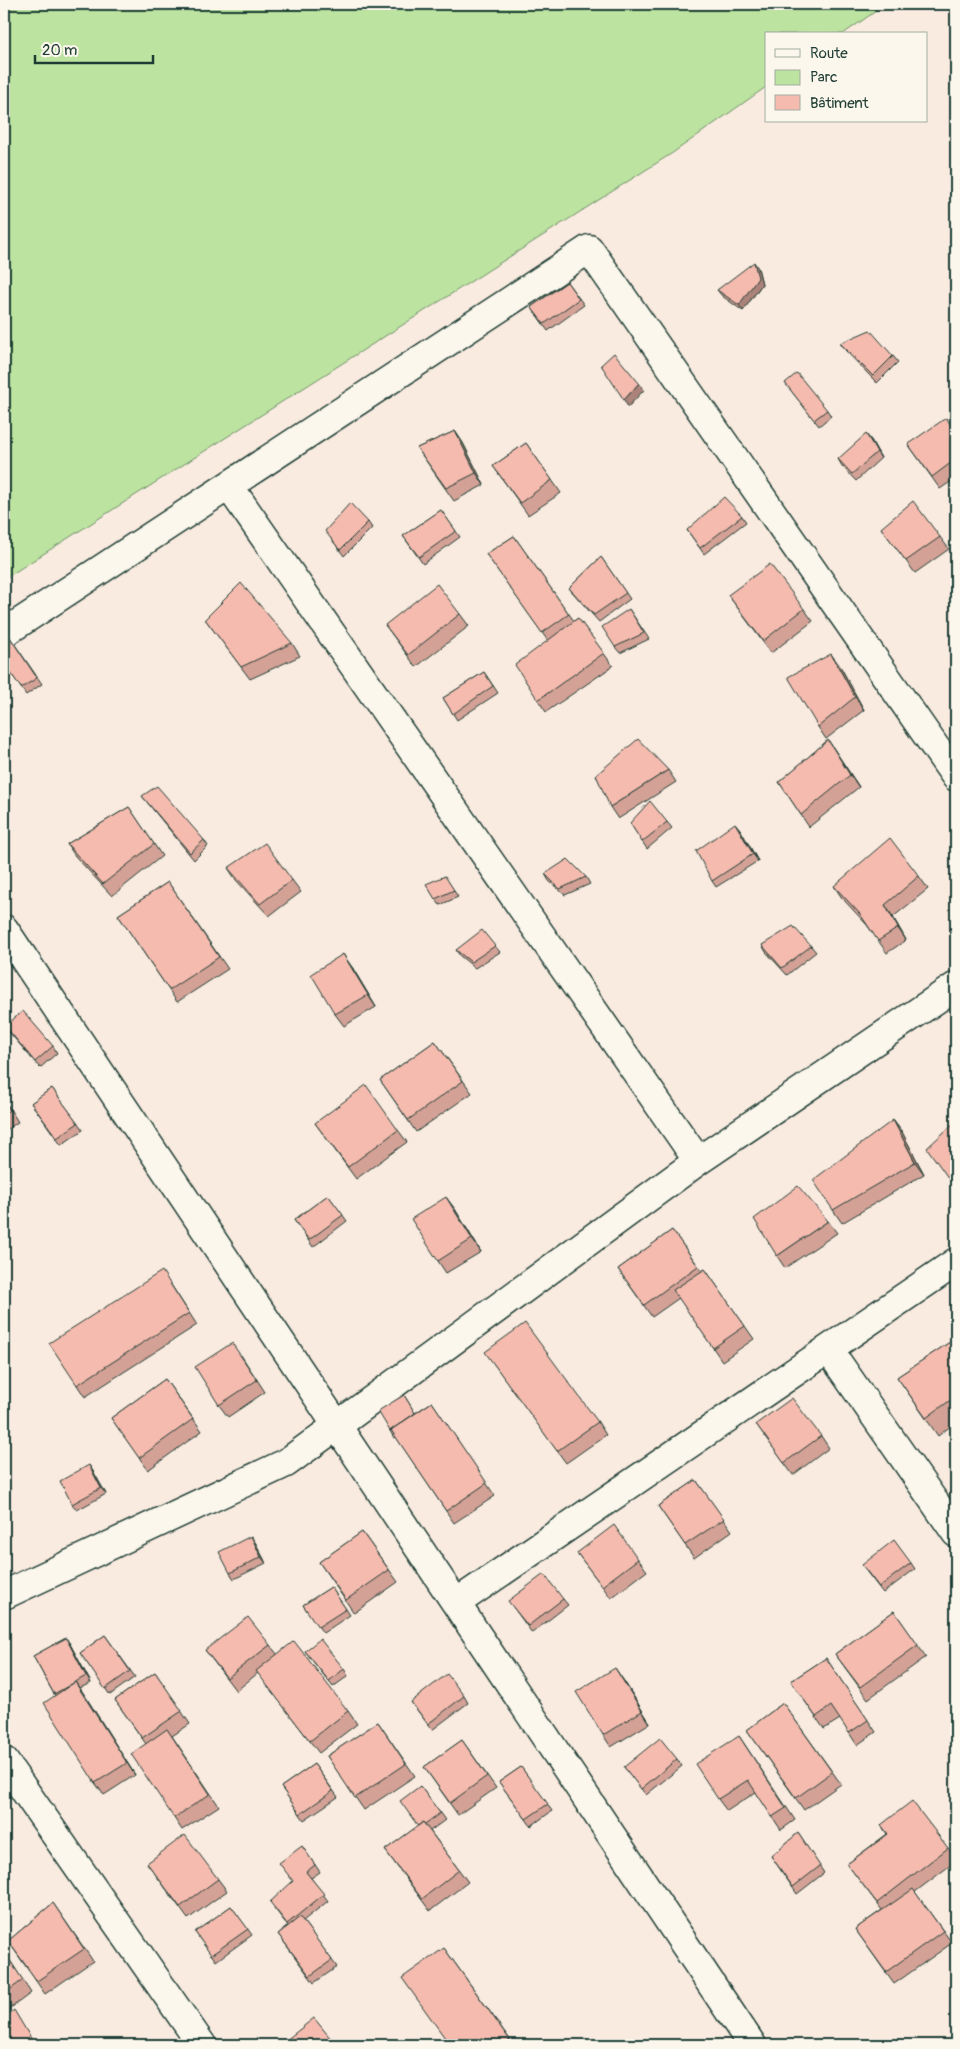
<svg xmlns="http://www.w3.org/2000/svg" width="960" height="2049" font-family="Pangolin,sans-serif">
	<rect width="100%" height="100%" fill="#faebe0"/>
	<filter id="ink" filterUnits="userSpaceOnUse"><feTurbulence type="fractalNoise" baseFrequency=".02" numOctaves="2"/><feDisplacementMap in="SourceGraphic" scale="10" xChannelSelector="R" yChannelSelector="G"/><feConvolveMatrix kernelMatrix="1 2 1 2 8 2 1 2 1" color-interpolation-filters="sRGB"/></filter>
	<g filter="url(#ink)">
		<path fill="#bce39f" stroke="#6e906a" d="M4,4H886L843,34H766V87L674,152L4,579Z"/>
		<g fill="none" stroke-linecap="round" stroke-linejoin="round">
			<g stroke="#1f3d34" stroke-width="31">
				<path id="minor" d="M229,486L698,1161
					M4,633L589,249L956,777
					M4,929L752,2045
					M829,1350L956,1533
					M4,1595L286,1463L698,1161L956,986
					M456,1603L956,1262"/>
			</g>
			<g stroke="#1f3d34" stroke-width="31">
				<path id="trunk" d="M4,1761L202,2045"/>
			</g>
			<use href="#minor" stroke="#fbf7ec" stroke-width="28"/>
			<use href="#trunk" stroke="#fbf7ec" stroke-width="28"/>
		</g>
		<path fill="#d4a196" stroke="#1f3d34" d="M758,268L762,284L743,311L722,296L717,290Z
			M567,282L584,305L548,331L531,307Z
			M840,343L893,356L898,362L877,383L844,349Z
			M785,383L827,410L831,416L819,426Z
			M455,431L463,443L484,485L454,501L417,448Z
			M956,432V478L940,489L908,444Z
			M871,440L881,458L856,481L842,466L838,459Z
			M526,443L561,493L528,515L493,466Z
			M441,510L460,537L423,564L403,536Z
			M742,516L746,522L704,554L687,530Z
			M368,522L372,528L344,556L330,537Z
			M881,528L940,537L949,549L915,573Z
			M514,536L574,621L578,618L613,666L546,712L538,700L548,641L486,554Z
			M601,557L630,599L599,622L574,594L569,588Z
			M728,595L804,609L813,621L771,653Z
			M629,609L649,639L620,653L615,647Z
			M460,614L469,626L416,667L385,625Z
			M205,619L292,643L300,656L250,679Z
			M5,630L42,684L26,695L4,663Z
			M840,666L864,710L826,739L818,727Z
			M484,672L498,693L457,720L443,698Z
			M828,740L859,787L809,827L779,782Z
			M668,770L676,782L618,819L610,807Z
			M142,796L204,840L208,846L194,860Z
			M129,807L162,856L112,896L75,856L67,844Z
			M667,822L672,828L647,849L630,823Z
			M740,829L758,861L716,887L712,881Z
			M228,868L292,880L301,892L269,916L236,880Z
			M545,874L586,877L590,884L565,895L549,881Z
			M919,876L928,889L893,917L906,940L887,953L867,925L842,898L834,886Z
			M168,882L228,969L177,1002L118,915Z
			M449,883L458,897L440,905L435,899Z
			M762,945L811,946L816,952L787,975L766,952Z
			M495,946L500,952L475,968L460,956L456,950Z
			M352,967L376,1007L344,1026L335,1014Z
			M5,1026L53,1046L57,1053L40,1068L9,1032Z
			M435,1041L472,1093L416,1132L380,1080Z
			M52,1088L83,1130L61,1145L31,1103Z
			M4,1099L18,1122L4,1131Z
			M893,1120L902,1132L924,1174L842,1223L833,1210Z
			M315,1123L398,1130L407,1142L356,1179Z
			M328,1195L347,1221L313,1247L294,1220Z
			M455,1209L481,1252L446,1273L438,1261Z
			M828,1221L837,1233L785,1268L777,1256Z
			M672,1230L702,1271L705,1269L754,1339L722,1361L679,1298L652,1317L618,1269Z
			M170,1283L197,1325L85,1397L77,1385Z
			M956,1338V1422L938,1436L897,1377Z
			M241,1355L265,1392L228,1417L219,1405Z
			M494,1364L598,1422L606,1435L566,1463Z
			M165,1379L202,1431L148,1470L111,1418Z
			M404,1395L415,1413L432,1402L495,1496L454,1523L396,1437L394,1438L390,1431Z
			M756,1424L821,1436L829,1448L793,1475Z
			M93,1471L106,1494L77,1510L72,1504Z
			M696,1480L732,1531L694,1558L658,1506Z
			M362,1532L398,1582L354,1613L319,1562Z
			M255,1542L266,1563L234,1579L230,1573Z
			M577,1553L638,1559L647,1571L611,1598Z
			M911,1563L915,1569L883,1593L866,1571Z
			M331,1587L350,1615L323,1633L303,1605Z
			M563,1599L568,1605L532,1633L513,1607Z
			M894,1611L926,1657L868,1699L835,1654Z
			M105,1635L135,1677L110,1695L80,1653Z
			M66,1638L70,1644L91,1683L80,1688L135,1775L104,1795L95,1783L55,1696L33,1656Z
			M270,1645L277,1654L348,1711L357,1724L319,1753L258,1673L236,1691L205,1650Z
			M305,1651L344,1669L348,1676L333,1687Z
			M826,1658L876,1732L857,1745L840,1719L824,1729L791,1681Z
			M155,1672L190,1724L172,1736L219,1806L182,1830L174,1818L146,1744L115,1700Z
			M624,1681L650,1723L611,1747L603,1735Z
			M464,1696L468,1703L432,1730L411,1702Z
			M783,1703L841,1784L804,1810L747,1730Z
			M378,1722L415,1776L364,1810L327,1756Z
			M739,1736L795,1820L781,1830L756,1792L727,1811L718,1799Z
			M462,1740L496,1788L458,1815L424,1767Z
			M677,1759L682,1766L646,1795L624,1767Z
			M314,1764L338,1797L304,1820L281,1787Z
			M521,1767L552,1811L531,1826L499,1782Z
			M420,1786L445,1820L430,1831L468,1882L430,1911L385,1850L418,1826Z
			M881,1825L948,1848L956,1859V1861L915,1892L952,1943L894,1984L855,1929L882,1910L847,1864L887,1834Z
			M798,1833L824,1873L797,1894L771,1856Z
			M302,1846L320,1872L311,1878L328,1901L303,1921L337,1967L314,1983L278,1934L288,1926L274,1908L293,1882Z
			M147,1863L218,1879L227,1891L188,1919Z
			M53,1903L93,1961L45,1994L8,1941Z
			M231,1906L252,1935L216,1961L195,1932Z
			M444,1948L514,2045H443L447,2042Z
			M4,1951L31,1993L4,2013Z"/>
		<path fill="#ac837a" stroke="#1f3d34" d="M754,262L758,268L762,284L743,311L739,305Z
			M639,383L644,390L628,407L624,400Z
			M455,431L463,443L484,485L476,473Z
			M866,434L871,440L881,458L877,452Z
			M831,654L840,666L864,710L855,697Z
			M828,740L836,752L859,787L850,775Z
			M735,823L740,829L758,861L753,854Z
			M885,905L893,917L906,940L898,928Z
			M343,954L352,967L376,1007L368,995Z
			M893,1120L902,1132L924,1174L915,1162Z
			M446,1197L455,1209L481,1252L472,1239Z
			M89,1465L93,1471L106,1494L101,1488Z
			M251,1536L255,1542L266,1563L261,1557Z
			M66,1638L70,1644L91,1683L86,1676Z
			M615,1668L624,1681L650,1723L642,1711Z
			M75,1682L84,1694L135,1775L127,1763Z"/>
		<path fill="#f6bbaf" stroke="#1f3d34" d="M754,262L758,278L739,305L717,290Z
			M567,282L579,299L544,324L531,307Z
			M870,330L893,356L873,376L840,343Z
			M614,353L639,383L624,400L601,365Z
			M797,373L827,410L814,420L785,383Z
			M946,418L956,432V459L932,477L908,444Z
			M455,431L476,473L446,488L417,448Z
			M866,434L877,452L852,474L838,459Z
			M526,443L552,480L520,503L493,466Z
			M724,497L742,516L700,548L687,530Z
			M913,501L940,537L906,561L881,528Z
			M350,503L368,522L340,550L325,531Z
			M441,510L456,531L419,557L403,536Z
			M514,536L569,614L542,633L486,554Z
			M601,557L626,593L594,615L569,588Z
			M770,564L804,609L763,641L728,595Z
			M241,583L292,643L241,667L205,619Z
			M437,584L460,614L408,655L385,625Z
			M629,609L644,633L615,647L602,627Z
			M578,618L604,653L538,700L515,665Z
			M5,630L37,678L21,688L4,663V631Z
			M831,654L855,697L818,727L788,677Z
			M484,672L493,686L453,714L443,698Z
			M638,739L668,770L610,807L596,775Z
			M828,740L850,775L801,815L779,782Z
			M157,786L204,840L190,853L142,796Z
			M650,801L667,822L642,842L630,823Z
			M129,807L154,844L103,884L67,844Z
			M735,823L753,854L712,881L696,851Z
			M890,838L919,876L885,905L898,928L878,941L860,914L834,886Z
			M265,843L292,880L260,904L228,868Z
			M568,859L586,877L560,889L545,874Z
			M445,876L454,890L435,899L426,884Z
			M168,882L219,957L169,990L118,915Z
			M793,926L811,946L782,968L762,945Z
			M482,930L495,946L471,962L456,950Z
			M343,954L368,995L335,1014L311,974Z
			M23,1011L53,1046L35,1062L5,1026Z
			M435,1041L463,1081L408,1120L380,1080Z
			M366,1085L398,1130L348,1167L315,1123Z
			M52,1088L78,1123L57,1138L31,1103Z
			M4,1100L10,1110L4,1113Z
			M893,1120L915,1162L833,1210L813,1180Z
			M956,1121V1189L927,1148Z
			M798,1186L828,1221L777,1256L754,1219Z
			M328,1195L343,1215L309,1240L294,1220Z
			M446,1197L472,1239L438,1261L411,1219Z
			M672,1230L698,1266L644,1305L618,1269Z
			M705,1269L745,1326L713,1348L673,1290Z
			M162,1271L189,1313L77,1385L49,1343Z
			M525,1323L598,1422L557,1451L485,1352Z
			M956,1338V1396L926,1418L897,1377Z
			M232,1343L257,1380L219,1405L195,1367Z
			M165,1379L193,1419L139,1458L111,1418Z
			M404,1395L415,1413L391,1430L390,1431L378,1411Z
			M792,1398L821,1436L784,1463L756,1424Z
			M432,1402L487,1483L446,1511L391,1430Z
			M89,1465L101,1488L72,1504L60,1481Z
			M696,1480L724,1519L685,1545L658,1506Z
			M614,1525L638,1559L602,1586L577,1553Z
			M362,1532L389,1570L346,1600L319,1562Z
			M251,1536L261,1557L230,1573L219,1552Z
			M894,1540L911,1563L879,1587L862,1565Z
			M544,1574L563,1599L528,1626L508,1601Z
			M331,1587L346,1609L318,1627L303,1605Z
			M894,1611L918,1645L860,1687L835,1654Z
			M248,1617L270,1645L227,1678L205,1650Z
			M105,1635L130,1671L105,1689L80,1653Z
			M66,1638L86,1676L54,1694L33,1656Z
			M320,1639L344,1669L329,1681L305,1651Z
			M294,1641L348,1711L310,1741L256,1671Z
			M826,1658L868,1720L849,1733L831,1706L816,1717L791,1681Z
			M615,1668L642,1711L603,1735L576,1692Z
			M155,1672L182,1711L142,1738L115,1700Z
			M447,1674L464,1696L428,1724L411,1702Z
			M75,1682L127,1763L95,1783L44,1703Z
			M783,1703L832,1772L796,1798L747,1730Z
			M378,1722L406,1764L355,1798L327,1756Z
			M167,1729L210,1794L174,1818L131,1754Z
			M739,1736L786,1808L772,1817L748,1780L718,1799L695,1764Z
			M660,1738L677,1759L641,1789L624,1767Z
			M462,1740L487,1776L450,1803L424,1767Z
			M314,1764L333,1791L300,1814L281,1787Z
			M521,1767L548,1804L526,1819L499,1782Z
			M420,1786L440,1813L425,1824L423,1822L418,1826L400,1801Z
			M912,1801L948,1848L877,1903L847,1864L888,1834L881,1825Z
			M423,1822L459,1870L422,1899L385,1850Z
			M798,1833L820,1866L793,1887L771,1856Z
			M185,1835L218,1879L180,1907L147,1863Z
			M302,1846L315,1865L306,1872L324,1894L287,1924L270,1902L293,1881L279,1863Z
			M913,1889L943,1931L886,1972L855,1929Z
			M53,1903L84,1949L37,1981L8,1941Z
			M231,1906L248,1929L211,1955L195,1932Z
			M300,1917L332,1960L310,1976L278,1934Z
			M444,1948L510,2040L502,2045H450L402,1978Z
			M4,1952L23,1980L4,1994Z
			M14,2010L35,2045H4V2018Z
			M314,2018L336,2045H280Z
			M956,2037V2045H954L951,2041Z
			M447,2042L450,2045H443Z"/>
	</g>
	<rect width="960" height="2049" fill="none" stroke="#fbf7ec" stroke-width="20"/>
	<rect x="10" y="10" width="940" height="2029" fill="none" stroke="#1f3d34" stroke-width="2" filter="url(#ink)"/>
	<rect x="765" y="32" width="162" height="90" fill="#fbf7ec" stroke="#a3ada2"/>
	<rect x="775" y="49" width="25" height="8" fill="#fbf7ec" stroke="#a3ada2"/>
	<text x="810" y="58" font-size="15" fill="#1f3d34">Route</text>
	<rect x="775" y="70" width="25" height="15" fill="#bce39f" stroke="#a3ada2"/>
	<text x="810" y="82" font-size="15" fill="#1f3d34">Parc</text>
	<rect x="775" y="95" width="25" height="15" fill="#f6bbaf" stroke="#a3ada2"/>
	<text x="810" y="108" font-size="15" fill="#1f3d34">Bâtiment</text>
	<path d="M35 55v8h118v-8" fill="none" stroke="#1f3d34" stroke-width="2.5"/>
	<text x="42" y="55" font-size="15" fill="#1f3d34" stroke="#fbf7ec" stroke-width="4" paint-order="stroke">20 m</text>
</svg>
